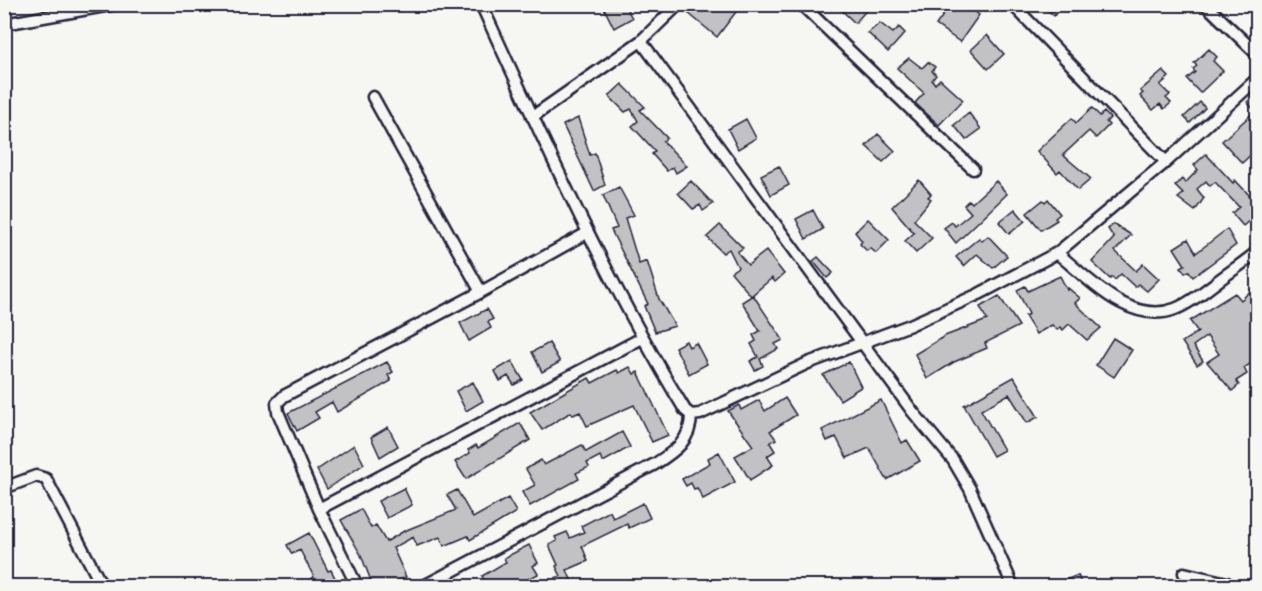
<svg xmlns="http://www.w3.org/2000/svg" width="1262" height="591" font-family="'Playpen Sans',sans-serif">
	<rect width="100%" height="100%" fill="#f6f6f2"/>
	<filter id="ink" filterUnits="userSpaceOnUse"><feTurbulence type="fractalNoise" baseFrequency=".0167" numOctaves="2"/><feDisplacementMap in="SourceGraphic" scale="12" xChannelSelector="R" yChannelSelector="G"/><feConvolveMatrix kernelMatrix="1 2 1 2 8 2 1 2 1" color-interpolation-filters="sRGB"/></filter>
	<g filter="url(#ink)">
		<path fill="#c2c2c4" stroke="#22223b" stroke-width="1.5" d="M611,4H624L632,18L614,28L604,8Z
			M696,4H742L717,37L688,13Z
			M835,4H872L855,23Z
			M951,4H965L979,15L960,42L936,25Z
			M1041,4H1063L1054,16Z
			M880,23L893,33L899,27L905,33L888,52L868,33Z
			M987,35L1004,54L988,69L971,50Z
			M1209,49L1217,57L1213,61L1223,71L1200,93L1187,79L1195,72L1193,69L1197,66L1194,63Z
			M909,58L922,68L928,62L935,67L932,71L936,75L932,80L935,84L940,79L963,100L939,125L915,103L924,93L897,68Z
			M1163,71L1169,77L1160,85L1170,95L1166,98L1171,103L1164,109L1160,104L1153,110L1140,96L1143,93L1140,91Z
			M622,84L645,107L640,110L667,138L663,141L687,166L676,173L673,167L667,171L652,154L655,151L632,126L638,121L631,109L625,112L609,96Z
			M1257,93V149L1242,163L1222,141L1255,111L1247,102Z
			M1200,102L1205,108L1190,123L1184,117Z
			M1092,108L1100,116L1104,112L1110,118L1106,122L1109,125L1096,138L1089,131L1063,155L1091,179L1078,190L1060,170L1057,173L1037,151L1072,118L1076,123Z
			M969,113L981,129L966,140L954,125Z
			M578,118L590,155L595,153L605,185L594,191L563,125Z
			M746,119L756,138L738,149L728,129Z
			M878,134L895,151L883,162L866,146Z
			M1206,154L1233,183L1235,180L1251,197L1257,192V214L1243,226L1232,213L1239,207L1215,182L1210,186L1206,181L1197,189L1204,198L1195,211L1178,198L1183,194L1175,186L1182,179L1185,183L1198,170L1194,165Z
			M779,166L789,185L771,195L761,175Z
			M919,180L931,194L928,197L931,199L914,220L932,238L916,253L905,241L914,233L892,207Z
			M691,181L713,204L703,211L700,205L693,209L678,193Z
			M996,181L1007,194L956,243L944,228L952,222L955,226L971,213L964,205L969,200L972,203Z
			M619,187L634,215L625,218L639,264L647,261L659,299L675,326L655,332L644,306L648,304L611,230L617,228L603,195Z
			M1048,199L1060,214L1055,218L1057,220L1041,230L1027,213L1043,200L1045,202Z
			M1015,209L1025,221L1009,234L999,222Z
			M813,210L823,229L806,239L796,219Z
			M868,219L889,240L876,253L870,248L867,251L860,244L862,241L855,232Z
			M1114,224L1131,235L1115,251L1136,271L1143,264L1159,279L1147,291L1138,284L1135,287L1121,274L1115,280L1112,277L1110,279L1092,262L1114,238L1108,229Z
			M720,225L743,248L737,252L748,265L766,251L784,274L775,282L772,278L751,296L731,272L738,267L729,249L723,253L707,237Z
			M1227,229L1236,245L1193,277L1189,271L1185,273L1181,267L1185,265L1174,248L1188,239L1196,253Z
			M988,236L1007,256L993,268L977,254L964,266L956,257L979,238L982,241Z
			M818,257L833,273L827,278L813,261Z
			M1060,276L1067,290L1068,288L1080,298L1075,303L1101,328L1087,340L1069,324L1063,330L1060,327L1057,330L1052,325L1036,334L1025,316L1029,314L1017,290L1025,286L1028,291Z
			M1257,285V333L1253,337L1257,342V359L1244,368L1247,374L1236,381L1239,385L1232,391L1207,362L1219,354L1207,336L1193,346L1203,361L1197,365L1182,342L1198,332L1190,321L1235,293L1241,300Z
			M753,295L783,340L775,344L778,349L760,359L763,366L755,370L750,361L758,357L751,344L756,341L753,335L760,331L742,302Z
			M999,296L1019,326L985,343L987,348L954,362L927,379L915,354L945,336L987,320L980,307Z
			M487,309L493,319L488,322L491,328L469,341L460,323Z
			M1113,338L1132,350L1114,377L1096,365Z
			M686,341L689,347L696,343L707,364L689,374L675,347Z
			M549,343L560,362L542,372L532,352Z
			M512,361L523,380L514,385L508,376L500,381L495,371Z
			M387,362L393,372L388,375L391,381L337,412L332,402L315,412L319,418L297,431L288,413Z
			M849,362L861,387L840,400L823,375Z
			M630,367L634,374L638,372L668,435L652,442L634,405L587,426L580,412L573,415L571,412L542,430L530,412L589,378L592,383L617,370L619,373Z
			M1014,377L1038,417L1027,423L1009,394L981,410L1004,450L993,456L964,405Z
			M473,382L483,401L466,411L456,391Z
			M785,398L796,415L770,431L776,439L770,443L775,451L767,456L773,465L750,480L735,456L753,446L728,411L739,405L741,410L759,400L765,411Z
			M881,400L902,443L907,440L920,461L887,480L869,448L847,458L836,437L827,441L822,430Z
			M520,423L530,440L466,479L455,462L470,453L468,450L476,445L478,448Z
			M388,427L398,446L380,457L371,437Z
			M622,432L630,447L603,462L600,456L587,463L589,467L576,473L579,479L530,506L522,492L535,485L526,469L541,460L544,465L582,445L586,452Z
			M354,445L364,464L327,489L317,470Z
			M719,452L735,482L703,499L697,488L694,489L691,483L686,486L682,479L710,463L708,458Z
			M404,488L412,505L387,518L378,501Z
			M457,490L473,518L508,498L516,512L470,540L468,536L444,546L440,537L417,546L413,537L393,548L406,577L391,586H373L361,555L341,520L361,509L371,528L376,525L386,542L404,531L456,510L447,495Z
			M643,503L650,518L629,528L627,524L582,546L588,561L567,570L572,582L558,586L555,578L561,576L556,566L558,565L549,545L557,541L555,537L567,532L570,538L584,532L581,526L610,511L613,518Z
			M309,533L328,571L331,570L339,586H301L314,577L300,550L292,554L287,545Z
			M529,545L538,563L533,566L538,574L515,586H474L484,580L482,576L506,562L504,558Z
			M1078,575L1082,586H1051Z"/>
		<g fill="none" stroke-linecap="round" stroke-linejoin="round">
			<g stroke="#22223b" stroke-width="15">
				<path id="minor" d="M801,4L973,169
					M1012,4L1166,162
					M1205,4L1258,55
					M4,24L116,4
					M641,41L913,412L953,460L970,489L1013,586
					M373,97L481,292
					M532,117L641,41L679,4
					M1057,253C1088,278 1130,326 1175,309C1189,304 1202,293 1214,284C1228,273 1244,263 1258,251
					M691,415L700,414L808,363L910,325L979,294L1057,253L1166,162L1258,78
					M4,488L36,476L46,479L102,586
					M319,509L642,338
					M1184,573L1227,583L1230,586
					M357,586L319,509L278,412L277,403L284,396L481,292L587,233
					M424,586L655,464C675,451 691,441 691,415L685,410C606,280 544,142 481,4"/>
			</g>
			<use href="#minor" stroke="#f6f6f2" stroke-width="10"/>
		</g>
	</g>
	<rect width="1262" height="591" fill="none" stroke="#f6f6f2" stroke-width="24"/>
	<rect x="12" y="12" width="1238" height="567" fill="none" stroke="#22223b" stroke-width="2" filter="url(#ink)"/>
</svg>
